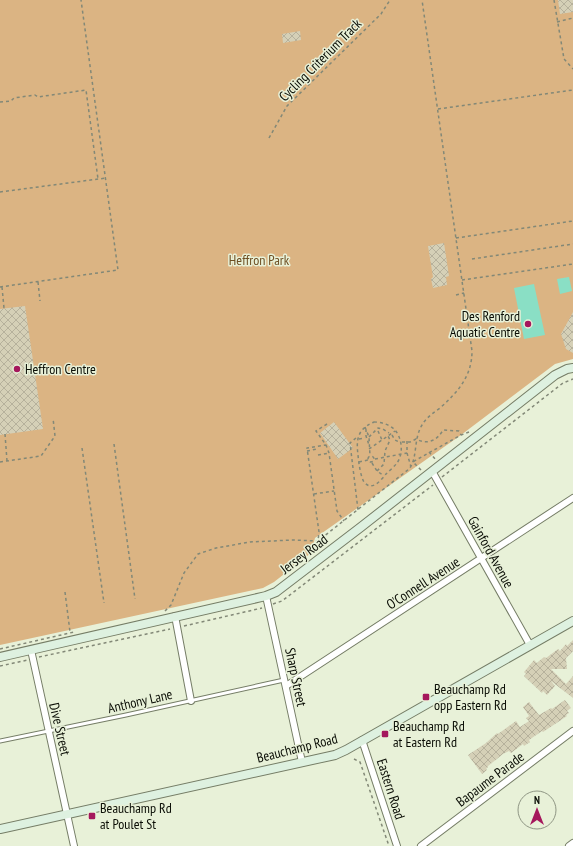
<svg xmlns="http://www.w3.org/2000/svg" width="573" height="846" font-family="'PT Sans Narrow',sans-serif">
	<defs>
		<pattern id="building-cross-hatch" width="8" height="8" patternUnits="userSpaceOnUse"><rect width="8" height="8" fill="#d5d0b7"/><path d="M0 0l8 8M0 8l8-8" fill="none" stroke="#b6b19c"/></pattern>
	</defs>
	<rect width="100%" height="100%" fill="#e8f1d8"/>
	<path fill="#dbb483" d="M0,0H573V359L555,364L461,435L315,538L311,553L274,582L263,588L0,645Z"/>
	<path fill="#8adfc5" d="M569,277L572,291L560,294L557,279Z
		M534,284L545,335L524,339L514,288Z"/>
	<path fill="url(#building-cross-hatch)" d="M558,0H573V12L560,14Z
		M300,31L301,40L283,43L282,34Z
		M444,243L449,276L446,277L447,285L433,288L431,279L433,277L428,246Z
		M25,306L43,429L0,435V309Z
		M573,312V353L566,349L561,334Z
		M334,422L353,448L338,459L320,433Z
		M573,640V651L566,658L567,669H551L566,684L573,676V698L551,681L555,686L547,695L543,691L542,693L524,676L526,674L524,672L534,660L537,663L544,657L546,658L558,649L560,651L566,644L567,646Z
		M565,700L571,708L567,711L569,713L566,715L567,716L543,732L542,731L529,740L530,742L524,746L523,744L511,753L509,751L503,754L488,766V767L486,769L487,770L482,774L468,755L486,743L497,733L498,734L516,721L520,727L529,721L526,718L529,716L523,707L529,702L539,715L551,708L552,709Z"/>
	<g fill="none" stroke-linecap="round" stroke-linejoin="round">
		<g stroke="#757d66" stroke-width="5">
			<path id="lane" d="M0,741L126,715L284,680"/>
		</g>
		<g stroke="#757d66" stroke-width="8">
			<path id="street" d="M432,471L530,645
				M266,596L302,762
				M175,616L191,701
				M31,650L74,846
				M286,686L573,498
				M362,740L397,846
				M421,846L573,731
				M569,846L573,843"/>
		</g>
		<g stroke="#757d66" stroke-width="10">
			<path id="secondary" d="M0,657L266,596L276,592L361,527L555,375L567,369L573,368
				M0,829L335,755L346,750L573,621"/>
		</g>
		<path stroke="#828877" stroke-width="1.5" stroke-dasharray="3 3" stroke-linecap="butt" d="M554,0L564,59L573,69
			M557,22L573,18
			M0,102L11,101L14,98L35,95L38,97L86,90L98,179
			M438,109L573,90
			M269,138L287,106L381,14L390,0
			M0,192L106,178
			M456,238L573,221
			M472,259L573,244
			M462,280L573,264
			M38,282L40,301
			M0,287L118,270L81,0
			M2,287L4,308
			M456,295L464,293
			M374,422C381,422 388,424 394,429C402,437 404,453 397,463C394,467 389,471 386,474C381,480 372,492 364,482C361,477 360,469 359,464C357,445 353,431 374,422Z
			M327,424L316,431L326,445L329,453L337,511L344,521
			M365,427L369,437L370,456
			M366,429V436L369,445
			M378,431L382,440
			M5,434L7,461
			M392,435L395,440L399,442
			M369,437L378,428L383,429L389,433
			M356,438L350,443L358,510
			M359,439L365,438
			M407,441V453L411,467
			M402,442H410L416,439C427,445 437,441 443,430L459,431L461,435
			M114,444L135,599
			M82,448L104,603
			M369,449L395,431
			M307,451L317,449
			M429,452L436,460
			M318,455L329,453
			M368 459a3 3 0 1 1 6 0a3 3 0 1 1-6 0Z
			M375,459L407,453
			M0,462L41,456L55,436L53,418
			M359,462L368,460
			M372,463L377,471L384,476
			M421,470L413,462L416,460L461,435L469,432
			M377,471L384,464L385,451L390,440L388,436
			M442,477L563,383L573,379
			M314,494L334,491
			M317,550L319,532L307,448L326,445
			M65,592L70,632
			M273,604L282,601L433,485
			M165,611L171,605L184,573L198,554L216,548L250,542L293,540L318,541L409,469C418,458 413,440 422,425C426,418 433,413 440,408C458,392 472,376 472,351L422,0
			M184,626L262,608
			M0,649L74,632
			M39,657L170,629
			M0,666L28,660
			M354,759L360,762L389,846"/>
		<use href="#lane" stroke="#fff" stroke-width="3"/>
		<use href="#street" stroke="#fff" stroke-width="6"/>
		<use href="#secondary" stroke="#def1e0" stroke-width="8"/>
	</g>
	<g fill="#a5175c" stroke="#e8f1d8" stroke-width="1.5">
		<circle cx="528" cy="324" r="4"/>
		<circle cx="17" cy="369" r="4"/>
		<rect x="422" y="693" width="8" height="8" rx="2"/>
		<rect x="381" y="730" width="8" height="8" rx="2"/>
		<rect x="88" y="812" width="8" height="8" rx="2"/>
	</g>
	<g text-anchor="middle" dominant-baseline="central" stroke-width="3" stroke-linejoin="round" paint-order="stroke">
		<g font-size="14" fill="#0a0d05" stroke="#e8f1d8">
			<text transform="translate(320 60) rotate(-45)">Cycling Criterium Track</text>
			<text transform="translate(491 552) rotate(61)">Gainford Avenue</text>
			<text transform="translate(304 554) rotate(-37)">Jersey Road</text>
			<text transform="translate(423 583) rotate(-33)">O'Connell Avenue</text>
			<text transform="translate(296 677) rotate(78)">Sharp Street</text>
			<text transform="translate(140 701) rotate(-13)">Anthony Lane</text>
			<text transform="translate(60 729) rotate(77)">Dive Street</text>
			<text transform="translate(297 748) rotate(-14)">Beauchamp Road</text>
			<text transform="translate(490 779) rotate(-37)">Bapaume Parade</text>
			<text transform="translate(391 789) rotate(72)">Eastern Road</text>
		</g>
		<g font-size="14" fill="#6d4e22" stroke="#e8f1d8">
			<text x="259" y="260">Heffron Park</text>
		</g>
		<g font-size="14" fill="#0a0d05" stroke="#e8f1d8" text-anchor="start">
			<text x="520" y="316" text-anchor="end">Des Renford<tspan x="520" dy="16">Aquatic Centre</tspan></text>
			<text x="25" y="369">Heffron Centre</text>
			<text x="434" y="689">Beauchamp Rd<tspan x="434" dy="16">opp Eastern Rd</tspan></text>
			<text x="393" y="726">Beauchamp Rd<tspan x="393" dy="16">at Eastern Rd</tspan></text>
			<text x="100" y="808">Beauchamp Rd<tspan x="100" dy="16">at Poulet St</tspan></text>
		</g>
	</g>
	<g transform="translate(537 810)"><circle r="19" fill="#e8f1d8" stroke="#8f9684"/>
	<path d="M0-3L7 15L0 10L-7 15Z" fill="#a5175c"/>
	<text y="-6" font-size="11" font-weight="bold" text-anchor="middle" fill="#0a0d05">N</text>
	</g>
</svg>
